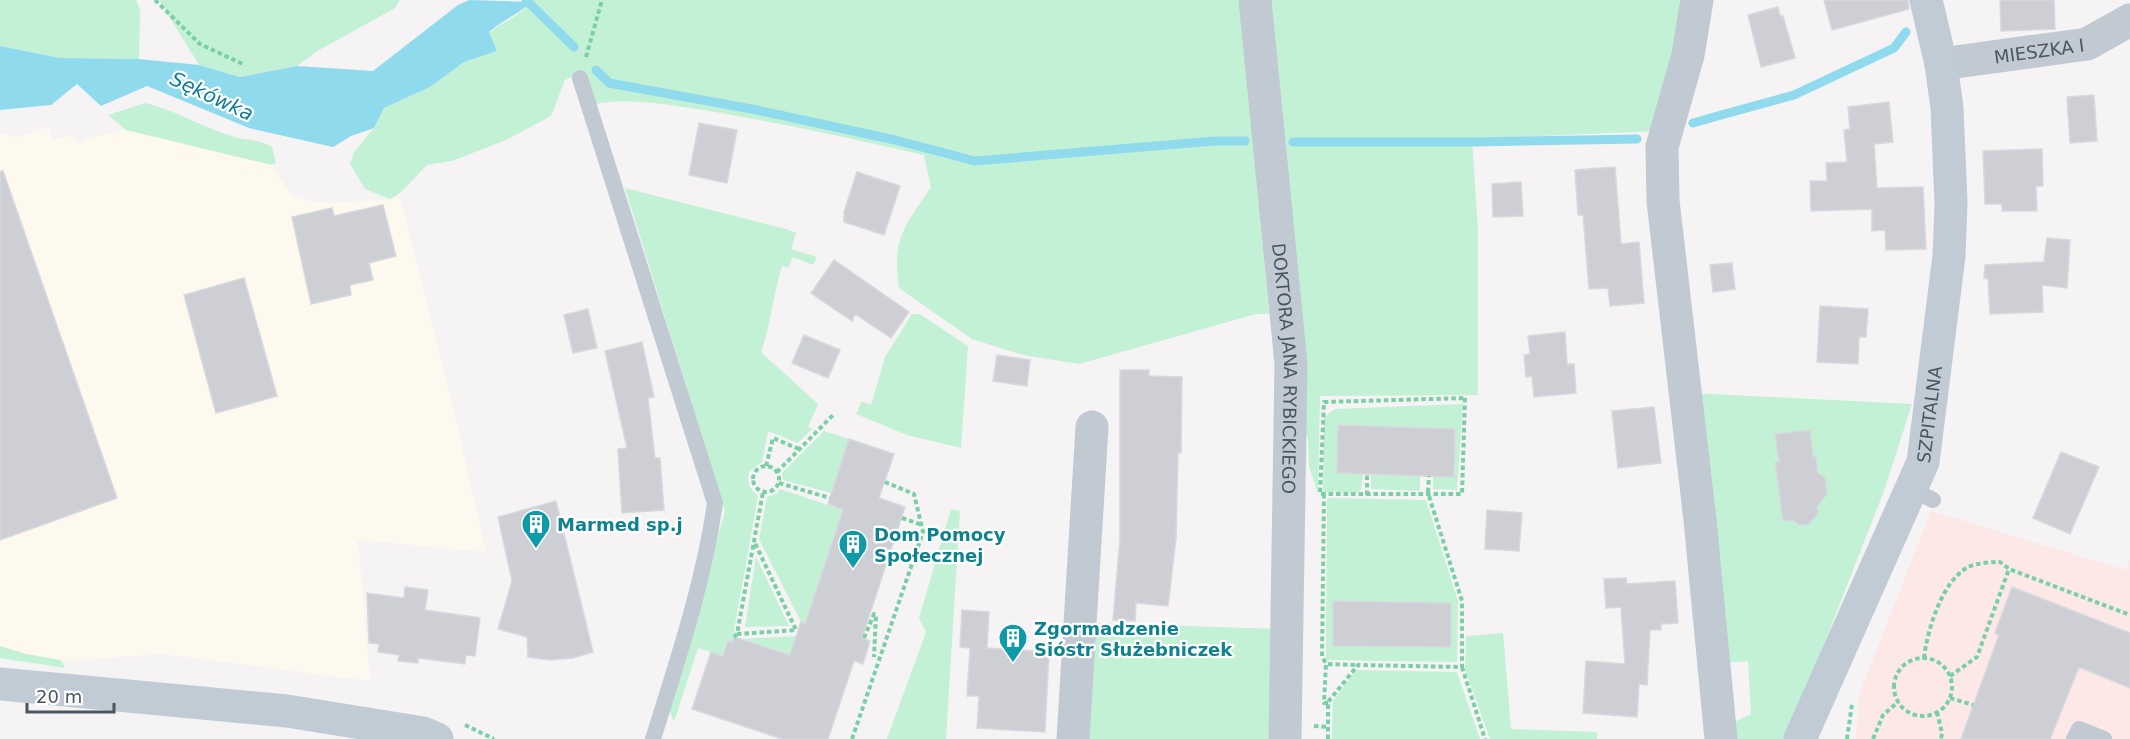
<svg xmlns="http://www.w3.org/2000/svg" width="2130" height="739" font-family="'DejaVu Sans',sans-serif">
	<rect width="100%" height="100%" fill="#f5f3f3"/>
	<path fill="#fdf9ef" d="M48,126L54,140L73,134L77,144L92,137L126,130L272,165L290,194L317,203L400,199L453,407L486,552L358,540L370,681L162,654L64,661L26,654L0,646V132L16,138Z"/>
	<path fill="#fce8e6" d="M1931,511L2125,570L2130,559V739H1856L1859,695Z"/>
	<path fill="#c3f1d5" d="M0,0H136L140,10L139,59L60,58L0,46Z
		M159,0H400L395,8L319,50L297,66L240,77L199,65Z
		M530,0H1240L1269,314H1256L1079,364L1023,355L972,339L899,288C892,237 904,228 931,187L924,155C853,139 781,123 709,111C666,105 624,95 582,107L571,77L565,80L551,116L506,140L452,161L427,165L400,193L390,199L365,189L350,164L354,152L374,128L384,108L430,87L464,62L497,51L489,33C502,21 524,16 530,0Z
		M1268,0H1690L1659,131L1472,139L1478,231V395L1320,396L1318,494L1309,466L1308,438L1298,423Z
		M145,103C177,110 204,129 235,137C248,141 259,139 272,147L276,163L272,165L126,130L108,115Z
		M625,188L786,229L796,233L791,249L817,257L813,265L793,257L788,268L782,266C773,295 771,324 761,352L818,404L808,427L812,429L798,443L768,431L762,462L749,472C747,483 749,488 758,496L732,642L728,641L723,656L698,648L674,722L669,710L725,511Z
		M912,314H920L968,346L961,448L907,435L856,414L862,401L871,405L885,357Z
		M1690,393L1912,404L1884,491L1787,739H1728L1729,725L1751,714L1748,661L1725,663Z
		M1463,404L1457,490L1433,489V477H1454L1455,429L1339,425L1337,473L1363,474L1361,490L1356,493L1323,492L1324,417L1335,409Z
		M824,431L849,439L831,493L783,480L782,473Z
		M1371,474L1420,476V491L1371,489Z
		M780,489L843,510L805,624L801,622L759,539L767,497L776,494Z
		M1327,498L1426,500L1458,601L1457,662L1326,660Z
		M951,509L960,511L946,739H887L926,632L919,618Z
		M756,557L789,626L745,627Z
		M1092,623L1276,629L1273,739H1083Z
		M1503,633L1511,729L1597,732V739H1490L1465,669L1466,636Z
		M796,636L794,656L743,639Z
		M0,646L26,654L61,660L65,668L0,658Z
		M1356,670L1457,672L1480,739H1332L1333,701Z"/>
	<path fill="#90daee" d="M469,0L531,2C518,15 502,20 489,32L497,51L464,62L430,87L384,108L374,128L351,136L333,147L249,128L147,86L101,106L77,84L51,105L0,110V46L60,58L139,59L199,65L240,77L297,66L373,71L458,5Z"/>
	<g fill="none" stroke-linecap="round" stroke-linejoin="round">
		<path stroke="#90daee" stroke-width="9" d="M526,0L574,47
			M596,70L609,83L757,110L895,140L975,161L1215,141H1245
			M1714,117L1794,95L1894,48L1906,32
			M1693,123L1714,117
			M1293,142H1473
			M1474,142L1637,139"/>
	</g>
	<path fill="#cdcfd5" stroke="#d7d9de" stroke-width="1.5" d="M1824,0H1908L1909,9L1832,30Z
		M2000,0H2054L2055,29L2001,31Z
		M1778,7L1780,16H1783L1795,58L1761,67L1748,15Z
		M2094,95L2097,141L2070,143L2067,97Z
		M1889,102L1893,142L1874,144L1877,188L1923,187L1926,249L1886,250L1885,230L1872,231V209L1811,211L1810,181H1827L1826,163L1847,162L1844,130L1850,129L1848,107Z
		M699,123L737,130L727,183L689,175Z
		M2042,149L2043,186H2036L2037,211H2002V204H1985L1983,151Z
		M1615,167L1621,244L1639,242L1644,303L1610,306L1608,288L1589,289L1583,215H1578L1575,170Z
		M0,171H3L117,498L0,540Z
		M857,172L900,186L884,235L844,222V212Z
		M1521,182L1523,216L1493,217L1492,184Z
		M383,205L396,256L369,263L373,280L350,285L351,295L311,304L292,217L332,208L334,216Z
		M2047,238L2070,240L2067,288L2042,285L2043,312L1990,314L1988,279L1984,278L1985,265L2044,262Z
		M834,260L909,312L891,338L855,314L852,321L811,293Z
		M1732,263L1735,289L1713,292L1710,265Z
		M244,278L277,396L216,413L184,295Z
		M1820,306L1868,309L1866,337H1859L1858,364L1817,362Z
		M588,309L597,348L573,353L564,315Z
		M1565,332L1567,364H1574L1576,393L1534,397L1532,376L1526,377L1524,355L1530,354L1528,336Z
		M804,335L840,350L828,378L792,363Z
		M642,342L654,397L648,398L655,458H660L664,510L622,513L618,449L627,448L605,351Z
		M997,355L1030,360L1027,386L993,381Z
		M1120,370H1149V376L1182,377L1181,453H1178L1176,538L1168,606L1136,603L1135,621L1113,620L1120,539Z
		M1654,407L1661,463L1618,468L1612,411Z
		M1338,425L1455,429L1454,477L1337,473Z
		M1810,430L1813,457H1816L1818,473L1825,478L1827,494L1817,507L1818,514L1809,524L1799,525L1793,520L1783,521L1775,462H1779L1775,434Z
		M849,439L894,454L879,498L905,507L862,638L870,641L863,664L854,661L828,739H782L692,709L711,652L723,656L728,641L732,642L734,637L790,655L801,622L805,624L843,510L828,504Z
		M2061,452L2099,467L2070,534L2033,518Z
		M556,501L593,652L573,658L549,660L528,657L527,637L498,629L512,581L498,517Z
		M1487,510L1522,513L1519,551L1485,549Z
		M1626,578L1627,584L1675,581L1678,623L1661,624V630H1650L1647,685L1639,684L1637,717L1583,713L1586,661L1625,664L1621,607L1606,608L1604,579Z
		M405,587L428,590L425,610L480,618L475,656L466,655L465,664L418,658V663L398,661L399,655L378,652L379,644L369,643L367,593L404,598Z
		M2012,587L2130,633V688L2079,667L2050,739H1961L1999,635L1995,633Z
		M1333,601L1451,603V647L1333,646Z
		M962,610L989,612L987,648L1049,652L1045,732L977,728L979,696H967L970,648L960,647Z"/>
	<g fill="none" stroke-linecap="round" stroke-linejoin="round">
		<path stroke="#7ad0a6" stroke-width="4" stroke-dasharray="4.5 3" stroke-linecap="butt" d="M155,0L200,44L245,65
			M586,57L602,0
			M1465,398L1462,494H1320L1324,402Z
			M753 479a13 13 0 1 1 26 0a13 13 0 1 1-26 0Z
			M766,466L773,438L799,449
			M777,472L834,414
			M779,483L830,498
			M1428,492L1429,476
			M1324,494L1322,656L1326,664
			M1367,495V474
			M902,518L922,525
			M737,634L796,630L754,541
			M734,637L737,634L763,492
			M864,638L874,614L876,615L874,657
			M1894 687a29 29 0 1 1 58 0a29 29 0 1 1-58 0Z
			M1924,658C1927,631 1942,581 1968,567C1977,563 1990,562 2000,562L2009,569L2130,615
			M1462,667L1485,739
			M1950,676L1977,657L2009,569
			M1950,698L1973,705
			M1328,703H1324L1326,664L1358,665
			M1937,712L1942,733L1941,739
			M465,725L494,739
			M1314,726L1328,727
			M852,739L923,532L914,494L885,482
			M1328,739V702L1358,665L1462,667V601L1429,496
			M1847,739L1852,704
			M1873,739L1883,715L1898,702"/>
		<path stroke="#c1cad2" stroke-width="16" d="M580,78L715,503C704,582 677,662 653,739
			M1911,489L1933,500
			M2074,739L2079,729L2104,739"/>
		<g stroke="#c1cad2" stroke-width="33">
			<path id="s1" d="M1255,0L1291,364L1285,739"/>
			<path d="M1697,0L1688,55L1662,147L1663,201L1700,520L1721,739"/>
			<path id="s2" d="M1941,64L2087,44L2130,20"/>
			<path d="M1073,739L1092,427"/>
		</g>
		<g stroke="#c1cbd6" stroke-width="33">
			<path d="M0,684L287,711L423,733L437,739"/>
			<path id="s3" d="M1800,739L1923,462L1949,256L1951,203L1947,108L1941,64L1926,0"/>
		</g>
	</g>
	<defs>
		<g id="building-pin" transform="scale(1.5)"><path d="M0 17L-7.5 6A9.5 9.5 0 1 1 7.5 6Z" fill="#0f9aa8" stroke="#fff"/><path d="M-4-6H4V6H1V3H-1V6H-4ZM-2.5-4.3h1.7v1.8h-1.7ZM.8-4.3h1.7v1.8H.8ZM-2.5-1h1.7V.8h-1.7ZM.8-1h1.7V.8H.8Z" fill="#fff"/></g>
	</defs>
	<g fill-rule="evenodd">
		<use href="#building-pin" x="536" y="524"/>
		<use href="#building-pin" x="853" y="544"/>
		<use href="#building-pin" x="1013" y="638"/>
	</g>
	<g text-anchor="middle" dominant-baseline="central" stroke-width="4.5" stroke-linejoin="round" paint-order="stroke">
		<g font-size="18" fill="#4a5661" stroke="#fff">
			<text stroke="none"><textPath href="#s2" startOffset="99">MIESZKA I</textPath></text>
			<text stroke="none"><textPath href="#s1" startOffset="370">DOKTORA JANA RYBICKIEGO</textPath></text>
			<text stroke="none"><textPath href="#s3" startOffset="351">SZPITALNA</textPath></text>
		</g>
		<g font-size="18" font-weight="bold" fill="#0d838f" stroke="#fff" text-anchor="start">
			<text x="557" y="524">Marmed sp.j</text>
			<text x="874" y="534">Dom Pomocy<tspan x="874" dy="21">Społecznej</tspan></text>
			<text x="1034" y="628">Zgormadzenie<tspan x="1034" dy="21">Sióstr Służebniczek</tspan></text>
		</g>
		<g font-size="20" font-style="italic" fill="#0c7c9b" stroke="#fff">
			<text transform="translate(212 96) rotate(25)">Sękówka</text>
		</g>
	</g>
	<path d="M27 703v9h87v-9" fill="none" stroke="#4a5661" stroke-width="3"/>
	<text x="36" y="703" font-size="18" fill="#4a5661" stroke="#ffffff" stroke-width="4.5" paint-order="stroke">20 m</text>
</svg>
